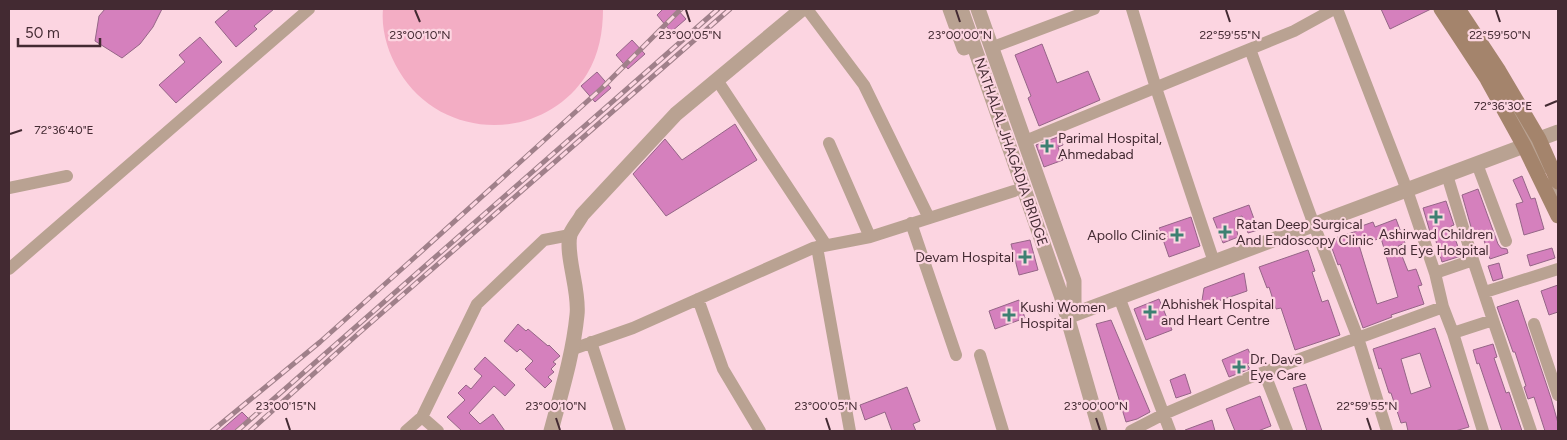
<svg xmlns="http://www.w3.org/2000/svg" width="1567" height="440" font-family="Figtree,sans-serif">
	<rect width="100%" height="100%" fill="#fcd5e1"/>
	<path fill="#f3adc4" d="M383,9H603C603,32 599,54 587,74C543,144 440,141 399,71C388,53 381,30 383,9Z"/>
	<path fill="#d580bd" stroke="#956587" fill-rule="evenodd" d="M105,9H162L153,27L140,44L122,58L95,41L99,16Z
		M230,9H274L254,26L257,29L236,47L215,22Z
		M663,9H677L686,19L671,32L657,15Z
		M1381,9H1431L1390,29Z
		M200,37L222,62L176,103L159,85L185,62L179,55Z
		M632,40L645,54L628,69L616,55Z
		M1042,44L1057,83L1088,71L1100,100L1039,126L1028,98L1031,96L1015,55Z
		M597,72L611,88L595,102L581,86Z
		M735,124L757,160L666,216L633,174L665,139L682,160Z
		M1060,136L1063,145L1058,147L1063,160L1044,167L1036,145Z
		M1522,176L1531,199L1535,198L1544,229L1524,235L1516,204L1523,202L1513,180Z
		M1478,189L1498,244L1501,248L1507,249L1508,253L1490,259L1481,231L1473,234L1462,195Z
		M1446,201L1454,225L1451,226L1461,256L1442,262L1433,231L1430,232L1423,208Z
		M1249,205L1258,230L1248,233L1242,216L1235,218L1238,237L1223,243L1213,218Z
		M1191,217L1200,246L1169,257L1159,228Z
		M1396,219L1405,243L1398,246L1408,271L1416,269L1422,285L1418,286L1424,304L1391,315L1392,317L1363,328L1340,264L1338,265L1329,240L1357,231L1356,228L1373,222L1375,227ZM1381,238L1398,297L1377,304L1359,245Z
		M1030,240L1038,270L1019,275L1011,244Z
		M1552,248L1555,258L1530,266L1527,255Z
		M1308,250L1315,271L1312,272L1322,302L1328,300L1340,335L1295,350L1281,308L1276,309L1269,287L1267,288L1259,267Z
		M1499,263L1503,278L1493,281L1488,266Z
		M1244,273L1247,291L1201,307L1204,288Z
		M1558,285V312L1549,315L1541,291Z
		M1159,299L1172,330L1146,340L1134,309Z
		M1019,300L1025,318L995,329L989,311Z
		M1518,300L1551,398L1558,423V431H1545L1534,397L1528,399L1524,387L1526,386L1515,352H1513L1497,307Z
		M1111,320L1150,412L1137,419L1126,422L1096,324Z
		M518,324L526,331L528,329L548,346L549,345L560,356L553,362L556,364L551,369L554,372L548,377L552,381L545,388L525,369L533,361L520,349L517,352L504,341Z
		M1435,328L1469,427L1455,431H1408L1406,422L1401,423L1391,393H1389L1381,368L1379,369L1373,349ZM1420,353L1431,387L1411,394L1401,359Z
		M1493,344L1497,357L1494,358L1506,393L1509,392L1522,431H1502L1479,363L1477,364L1473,350Z
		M1248,349L1253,361L1247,364L1250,369L1229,377L1222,360Z
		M485,357L515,385L505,396L494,386L469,413L480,424L493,414L505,431H462L447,417L465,400L458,393L466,385L471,389L482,376L474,369Z
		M1185,374L1191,393L1176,398L1170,380Z
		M1306,384L1322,431H1307L1293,388Z
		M907,387L920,421L913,424L916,431H892L885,412L865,420L860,405Z
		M1260,396L1271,426L1258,431H1235L1226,409Z
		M242,412L250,420L237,431H220Z
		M1212,420L1215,431H1185V430Z"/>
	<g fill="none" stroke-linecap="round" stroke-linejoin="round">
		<path stroke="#b9a292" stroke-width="6" d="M1507,99L1545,170
			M1550,181L1558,199"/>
		<path stroke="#b9a292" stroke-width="12" d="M807,9L864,85L929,218
			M1132,9L1156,88L1214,262
			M1337,9L1407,190L1435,273L1443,307L1453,333L1483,431
			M993,47L1094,9
			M1250,49L1314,225L1358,338L1387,431
			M717,80L826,245
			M1025,141L1294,31L1334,9
			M829,143L870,237
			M1477,164L1506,241
			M1447,175L1473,260
			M9,188L67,176
			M911,223L956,355
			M817,247L850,431
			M9,269L309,9
			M1435,273L1473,260L1493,320L1453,333
			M1485,292L1558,269
			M1119,297L1170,431
			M698,299L723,369L760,431
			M1493,320L1531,431
			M1534,324L1558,395
			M591,342L620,431
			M573,349L633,328L813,248L870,237L1014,191
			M980,355L1003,431
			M1264,372L1287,431
			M422,417L477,304L544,240L570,235
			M406,431L422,417L438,431
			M1131,431L1164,414L1248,378L1443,307"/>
		<path stroke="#b9a292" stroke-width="15" d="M950,9L964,48
			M961,9L1061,295L1100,431
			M978,9L1074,281V314
			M1067,317L1524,146L1531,142L1558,132
			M551,431C561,393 573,355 577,315C580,291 565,255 570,235C572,229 579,221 582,215L676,114L802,9"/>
		<path stroke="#a4846c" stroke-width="15" d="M1441,9L1487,79L1524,146L1558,216
			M1458,9L1499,71L1539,139L1558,182"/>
		<g stroke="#a0808a" stroke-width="5">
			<path id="rail" d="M212,431L320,342L414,258L602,88L681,9
				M237,431L718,9
				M250,431L359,333L730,9"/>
		</g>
		<use href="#rail" stroke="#fcd5e1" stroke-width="3" stroke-dasharray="9" stroke-linecap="butt"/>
	</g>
	<path fill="none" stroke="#432a32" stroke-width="2" d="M415,10L420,22M686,10L690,22M956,10L960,22M1226,10L1230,22M1496,10L1500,22M1545,106L1557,101M10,134L22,130M286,418L290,430M556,418L560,430M826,418L830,430M1096,418L1100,430M1367,418L1371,430"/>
	<g fill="#3d8072" stroke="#fcd5e1" stroke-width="2">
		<path d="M1044.5 138.5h5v5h5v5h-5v5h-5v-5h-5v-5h5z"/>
		<path d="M1433.5 209.5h5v5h5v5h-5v5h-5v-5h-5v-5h5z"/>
		<path d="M1222.5 224.5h5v5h5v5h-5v5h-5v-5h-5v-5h5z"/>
		<path d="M1174.5 227.5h5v5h5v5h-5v5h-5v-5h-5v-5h5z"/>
		<path d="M1022.5 249.5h5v5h5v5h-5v5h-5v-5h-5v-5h5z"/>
		<path d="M1147.5 304.5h5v5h5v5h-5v5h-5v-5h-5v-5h5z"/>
		<path d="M1006.5 307.5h5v5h5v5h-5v5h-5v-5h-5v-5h5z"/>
		<path d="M1236.5 359.5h5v5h5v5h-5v5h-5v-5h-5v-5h5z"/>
	</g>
	<g text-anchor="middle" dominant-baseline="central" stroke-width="4.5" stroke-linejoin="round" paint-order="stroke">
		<g font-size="14" fill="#432a32" stroke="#fcd5e1" text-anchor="start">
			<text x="1058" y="138">Parimal Hospital,<tspan x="1058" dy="16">Ahmedabad</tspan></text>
			<text x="1236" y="224">Ratan Deep Surgical<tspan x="1236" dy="16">And Endoscopy Clinic</tspan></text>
			<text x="1436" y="234" text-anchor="middle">Ashirwad Children<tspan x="1436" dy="16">and Eye Hospital</tspan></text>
			<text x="1166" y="235" text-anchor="end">Apollo Clinic</text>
			<text x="1014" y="257" text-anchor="end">Devam Hospital</text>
			<text x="1161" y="304">Abhishek Hospital<tspan x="1161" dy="16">and Heart Centre</tspan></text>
			<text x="1020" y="307">Kushi Women<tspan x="1020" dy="16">Hospital</tspan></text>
			<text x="1250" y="359">Dr. Dave<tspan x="1250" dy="16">Eye Care</tspan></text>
		</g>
		<g font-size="14" fill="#432a32" stroke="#fcd5e1">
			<text transform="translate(1011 152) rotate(71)">NATHALAL JHAGADIA BRIDGE</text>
		</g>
	</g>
	<g font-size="12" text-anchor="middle" fill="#432a32" stroke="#fcd5e1" stroke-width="4.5" stroke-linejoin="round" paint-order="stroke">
		<text x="420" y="39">23°00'10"N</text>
		<text x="1230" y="39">22°59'55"N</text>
		<text x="1500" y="39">22°59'50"N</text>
		<text x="690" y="39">23°00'05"N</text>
		<text x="960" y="39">23°00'00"N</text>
		<text x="1503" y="110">72°36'30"E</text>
		<text x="64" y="134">72°36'40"E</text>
		<text x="286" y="410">23°00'15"N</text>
		<text x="556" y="410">23°00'10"N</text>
		<text x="826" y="410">23°00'05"N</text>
		<text x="1096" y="410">23°00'00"N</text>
		<text x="1367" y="410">22°59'55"N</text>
	</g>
	<rect width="1567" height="440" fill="none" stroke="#432a32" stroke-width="20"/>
	<path d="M18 38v8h82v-8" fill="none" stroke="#432a32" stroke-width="2.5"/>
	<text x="25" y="38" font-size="15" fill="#432a32" stroke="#fcd5e1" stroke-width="4" paint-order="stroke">50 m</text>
</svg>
